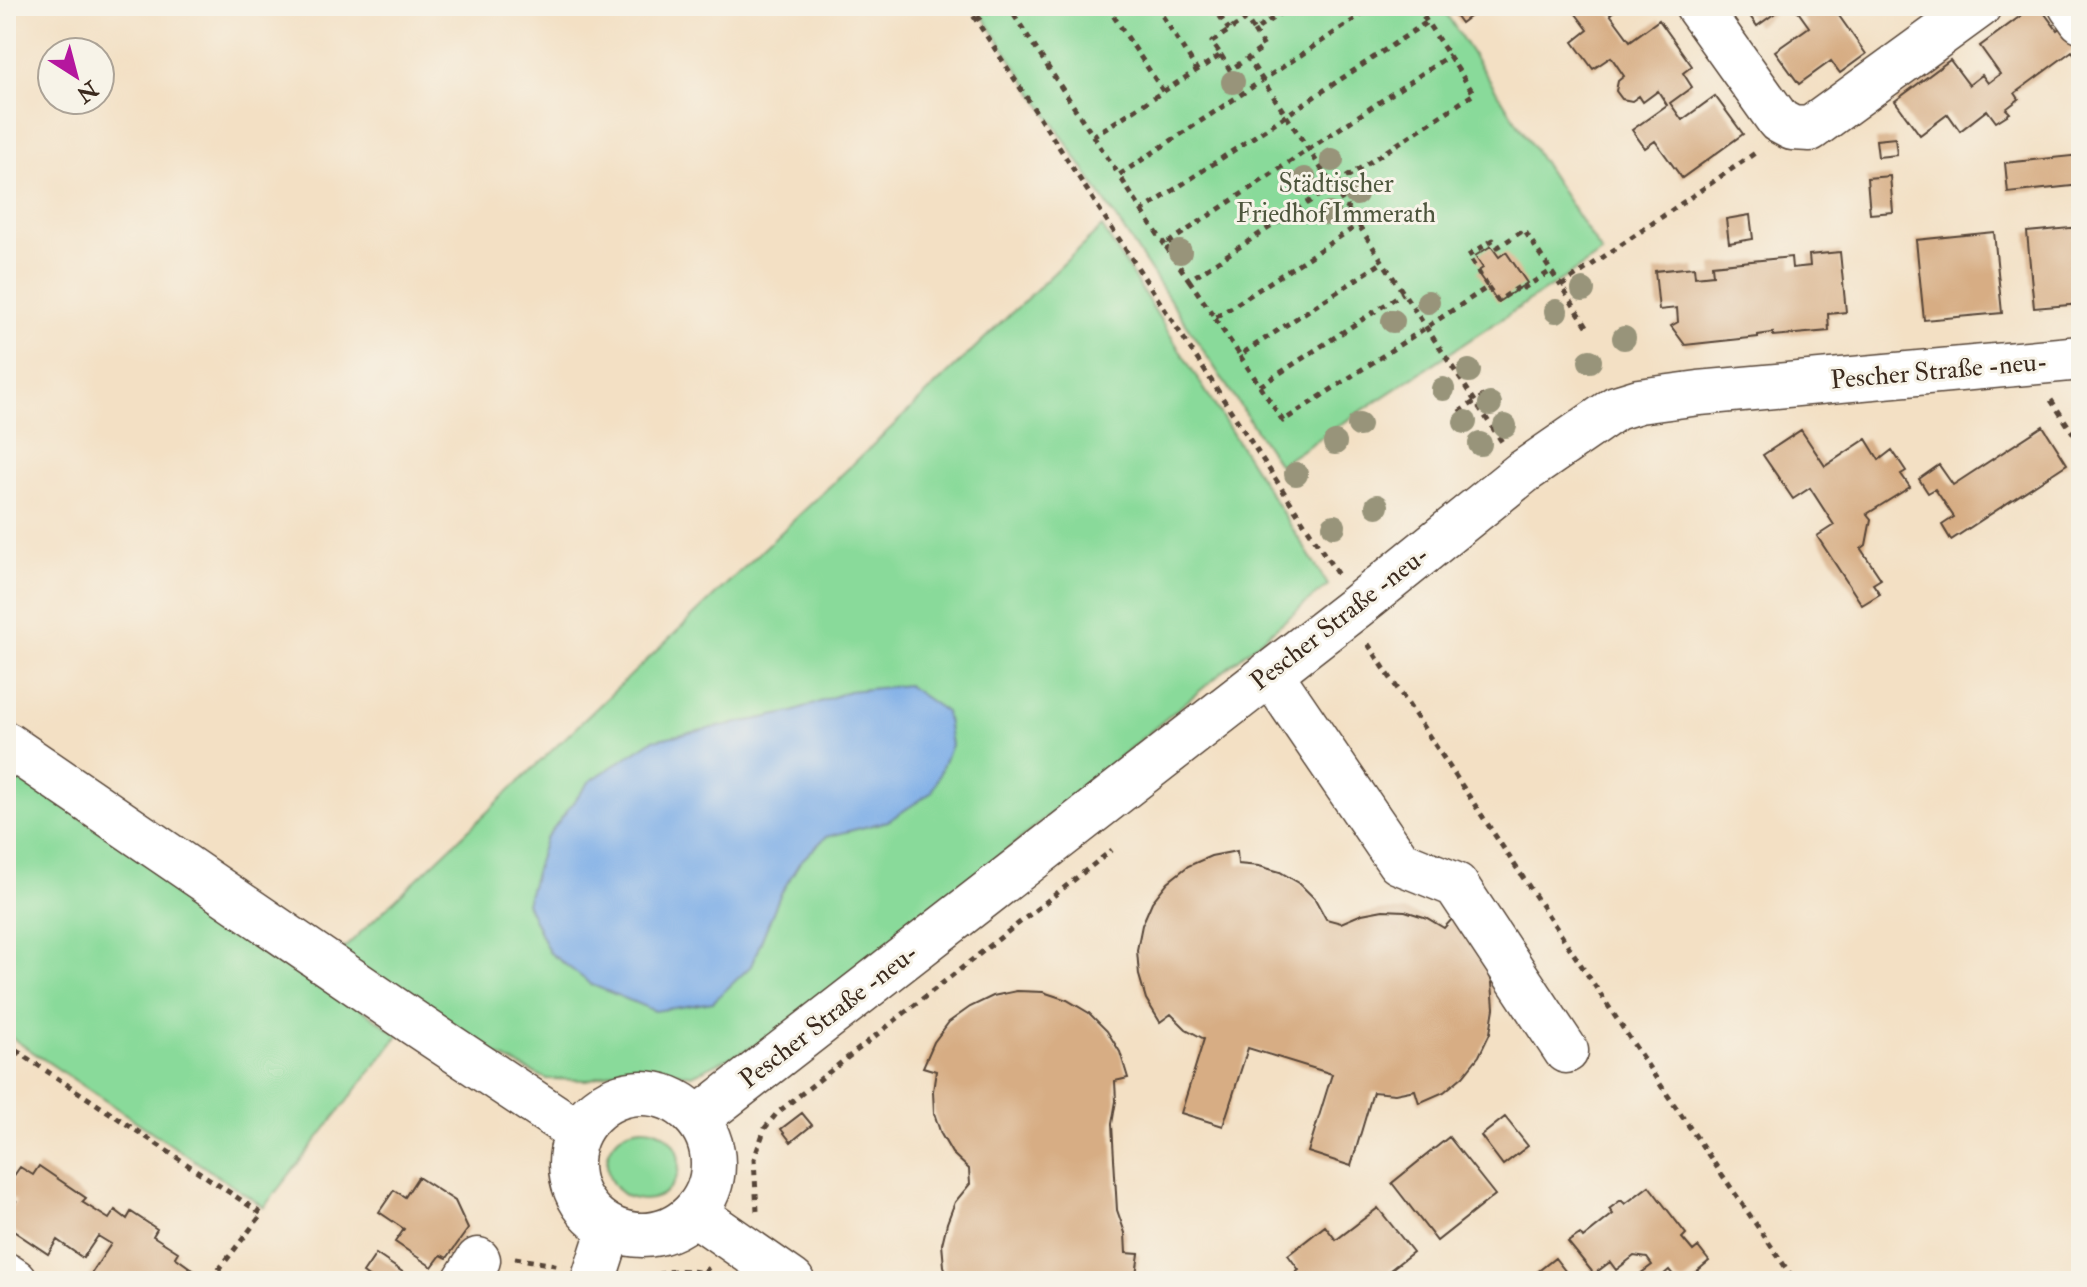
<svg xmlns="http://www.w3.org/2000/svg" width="2087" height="1287" font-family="'IM FELL Double Pica',serif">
	<rect width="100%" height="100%" fill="#f7f3e8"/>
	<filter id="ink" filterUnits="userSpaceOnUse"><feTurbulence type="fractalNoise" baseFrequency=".0125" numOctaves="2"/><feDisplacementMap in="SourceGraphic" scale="16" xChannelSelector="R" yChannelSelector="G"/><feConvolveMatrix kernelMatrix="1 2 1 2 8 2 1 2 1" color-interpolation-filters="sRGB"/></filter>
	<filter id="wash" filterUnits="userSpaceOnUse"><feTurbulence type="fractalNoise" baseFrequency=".006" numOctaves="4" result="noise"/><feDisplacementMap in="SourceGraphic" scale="32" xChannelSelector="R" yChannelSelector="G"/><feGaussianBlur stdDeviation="1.8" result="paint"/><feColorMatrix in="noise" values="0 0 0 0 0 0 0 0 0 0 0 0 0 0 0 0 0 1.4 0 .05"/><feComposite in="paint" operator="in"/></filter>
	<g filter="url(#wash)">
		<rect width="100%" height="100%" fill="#f3e0c4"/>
		<path fill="#89da9a" stroke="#62825c" stroke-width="2" d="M976,6H1441L1602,253L1279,465Z
			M1102,227L1328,585L824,1001L778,1035L692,1075L651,1067L620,1070L588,1080L547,1079L497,1055L339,953Z
			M6,766L399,1035L264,1207L6,1034Z
			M607 1164a36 36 0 1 1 72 0a36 36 0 1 1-72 0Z"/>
		<path fill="#7dade7" stroke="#5c6c82" stroke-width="2" d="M907,685L946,712L951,745L932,792L888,821L826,837L800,862L780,895L751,966L713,1002L655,1011L592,985L549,952L526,903L545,839L590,781L653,740L793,712L849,691Z"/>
		<g id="blocks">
			<path fill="#d7ad84" d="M1456,6H1475L1478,10L1461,23L1451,9Z
				M1570,6H1622L1610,14L1630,41L1659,20L1692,66L1683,73L1692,87L1670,103L1682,120L1715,96L1743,134L1682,178L1655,141L1645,148L1632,130L1667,105L1658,91L1643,102L1639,96L1632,101L1622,99L1616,91L1618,81L1624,76L1611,57L1593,69L1573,42L1588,30Z
				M1743,6H1785L1757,26Z
				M1794,6H1832L1866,54L1840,73L1831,61L1799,84L1775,51L1809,27Z
				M2034,6H2039L2057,30L2069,21L2081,37V62L2072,51L2015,93L2019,99L2006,109L2010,113L1996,122L1987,110L1960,131L1948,114L1920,135L1895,101L1950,60L1969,85L1982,75L1988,83L2000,74L1980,46Z
				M1895,138L1897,155L1878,157L1876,140Z
				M2081,155V185L2008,193L2005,163Z
				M1890,176L1893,212L1870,214L1867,178Z
				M1750,215L1753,239L1729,243L1726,219Z
				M2081,227V304L2034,308L2027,232Z
				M1994,232L2002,313L1924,320L1916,240Z
				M1491,246L1499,257L1506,252L1527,283L1498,302L1477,272L1483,268L1475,256Z
				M1840,252L1846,312L1828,314L1829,331L1773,336V333L1758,335V337L1685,345L1671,326L1678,322L1677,308L1659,310L1655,271L1694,267L1695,277L1713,275L1712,265L1791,257L1792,268L1810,266L1809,255Z
				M2043,426L2067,464L1951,540L1942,525L1954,517L1935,489L1928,493L1919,479L1939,465L1953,485Z
				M1801,430L1825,466L1866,439L1879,460L1892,450L1906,471L1901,474L1910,487L1867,514L1871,519L1866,545L1861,549L1881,579L1873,584L1880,594L1862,605L1817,536L1834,525L1810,488L1793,499L1763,455Z
				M1237,851L1238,864L1259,866L1280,872L1299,883L1315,899L1326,919L1341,923L1362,914L1383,910L1405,911L1427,918L1444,928L1453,918L1485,958L1492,983L1494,1008L1490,1033L1479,1056L1463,1076L1444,1092L1419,1103L1415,1090L1395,1094L1373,1092L1351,1166L1308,1152L1332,1074L1248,1048L1223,1126L1181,1113L1204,1039L1186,1029L1171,1014L1160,1022L1146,999L1139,975L1137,950L1142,925L1152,902L1168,882L1188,866L1211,856Z
				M1017,991L1043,992L1067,1000L1089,1013L1107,1031L1120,1052L1128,1078L1115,1081L1116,1101L1112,1124L1117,1210L1125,1233L1126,1253L1139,1254L1135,1281H949L944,1266L942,1244L947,1223L955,1202L970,1184L969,1169L952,1153L941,1134L934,1113L933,1091L936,1071L923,1067L934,1042L949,1022L970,1007L993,996Z
				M802,1113L812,1125L791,1142L781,1129Z
				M1505,1117L1528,1146L1503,1165L1481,1136Z
				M1449,1137L1495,1195L1437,1241L1392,1183Z
				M39,1166L86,1198L82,1202L109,1219L115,1210L127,1219L131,1212L157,1229L153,1236L178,1252L175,1257L193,1270L184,1281H96L89,1277L111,1244L98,1236L83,1258L57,1240L48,1254L6,1226V1215L16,1201L6,1194V1187L20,1167L33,1175Z
				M418,1177L455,1201L468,1229L447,1258L441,1255L432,1267L395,1242L404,1229L379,1212L394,1190L405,1197Z
				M1649,1186L1686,1234L1682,1238L1693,1251L1698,1247L1709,1261L1685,1281H1678L1669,1270L1656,1281H1645L1640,1274L1652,1265L1647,1258L1634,1256L1616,1270L1610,1262L1594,1274L1568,1242L1580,1234L1583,1238L1613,1214L1609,1209L1621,1200L1625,1204Z
				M1378,1208L1413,1252L1376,1281H1285L1299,1270L1288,1255L1325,1226L1336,1240Z
				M376,1254L416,1281H374L363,1273Z
				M1555,1258L1573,1281H1526Z"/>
		</g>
	</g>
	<g filter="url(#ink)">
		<use href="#blocks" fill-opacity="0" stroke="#574537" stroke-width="2"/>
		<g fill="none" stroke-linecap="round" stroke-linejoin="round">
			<g stroke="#574537" stroke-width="47">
				<path id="minor" d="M1697,6L1779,121L1792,128L1810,129L1979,6
					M2071,6L2081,20
					M1270,673L1399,862L1456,885L1566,1051
					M6,744L414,1023L578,1132
					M571 1164a71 71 0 1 1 142 0a71 71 0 1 1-142 0Z
					M697,1119L1357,606L1522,473L1616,408L1639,401L1699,393L2081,358
					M694,1213L792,1281
					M6,1275L15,1281
					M465,1281L478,1260
					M593,1281L610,1228"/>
			</g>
			<path stroke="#574537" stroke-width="5" stroke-dasharray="6 6" stroke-linecap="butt" d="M967,6L1338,575
				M1014,6L1010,9L1093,136L1221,55L1212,42L1246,19L1254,31L1291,6
				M1107,6L1163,91
				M1156,6L1197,70
				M1213,6L1229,30
				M1375,6L1119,175L1142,211L1427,22L1474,94L1189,280L1165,245L1450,55
				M1417,6L1427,22
				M976,20L997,6
				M1254,31L1264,47L1248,58L1502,442
				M1221,55L1230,70L1248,58
				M1093,136L1119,175
				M1142,211L1165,245
				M1189,280L1215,318L1358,225
				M1488,287L1498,301L1522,285L1524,288L1551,271
				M1215,319L1240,355L1383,262
				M1587,326L1561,286L1758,151
				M1240,356L1260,386L1403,293
				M1260,386L1283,421L1488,287L1468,256L1493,240L1498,247L1524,230L1561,286
				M2051,400L2081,445
				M1459,412L1488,393
				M1368,644L1662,1087L1795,1281
				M6,1044L262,1214L210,1281
				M757,1211L754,1159L765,1128L777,1113L1112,850
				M515,1258L560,1266
				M647,1281C666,1269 681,1269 704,1273L709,1267"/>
			<use href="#minor" stroke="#fff" stroke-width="44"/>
		</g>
		<g fill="#98947a">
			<circle cx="1233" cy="82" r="12"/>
			<circle cx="1332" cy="160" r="12"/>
			<circle cx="1305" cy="179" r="12"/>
			<circle cx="1356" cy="194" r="12"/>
			<circle cx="1329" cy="214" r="12"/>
			<circle cx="1180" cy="252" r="12"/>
			<circle cx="1583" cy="290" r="12"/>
			<circle cx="1428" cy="302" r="12"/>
			<circle cx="1556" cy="311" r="12"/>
			<circle cx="1393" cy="321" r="12"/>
			<circle cx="1624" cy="338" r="12"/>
			<circle cx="1590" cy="361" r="12"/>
			<circle cx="1469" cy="371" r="12"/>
			<circle cx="1443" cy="389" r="12"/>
			<circle cx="1490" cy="404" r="12"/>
			<circle cx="1465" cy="422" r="12"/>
			<circle cx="1359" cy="425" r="12"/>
			<circle cx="1505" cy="426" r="12"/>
			<circle cx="1335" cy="443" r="12"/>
			<circle cx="1480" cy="444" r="12"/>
			<circle cx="1296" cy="474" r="12"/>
			<circle cx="1377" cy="506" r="12"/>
			<circle cx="1334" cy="526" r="12"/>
		</g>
	</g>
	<g text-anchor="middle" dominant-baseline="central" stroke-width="6" stroke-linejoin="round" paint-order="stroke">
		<g font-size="26" fill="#4e563d" stroke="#f7f3e8">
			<text x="1336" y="184">Städtischer<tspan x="1336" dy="30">Friedhof Immerath</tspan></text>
		</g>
		<g font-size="26" fill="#3b2a1e" stroke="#f7f3e8">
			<text transform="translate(1939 371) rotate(-5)">Pescher Straße -neu-</text>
			<text transform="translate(1340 618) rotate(-38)">Pescher Straße -neu-</text>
			<text transform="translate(829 1016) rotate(-38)">Pescher Straße -neu-</text>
		</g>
	</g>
	<rect width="2087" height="1287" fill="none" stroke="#f7f3e8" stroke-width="32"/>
	<g transform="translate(76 76) rotate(144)"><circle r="38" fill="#f7f3e8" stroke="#aca397" stroke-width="2"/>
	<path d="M0-6L14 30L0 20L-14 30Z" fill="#b5179e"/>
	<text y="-12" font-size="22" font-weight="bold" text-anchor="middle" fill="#3b2a1e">N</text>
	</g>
</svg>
